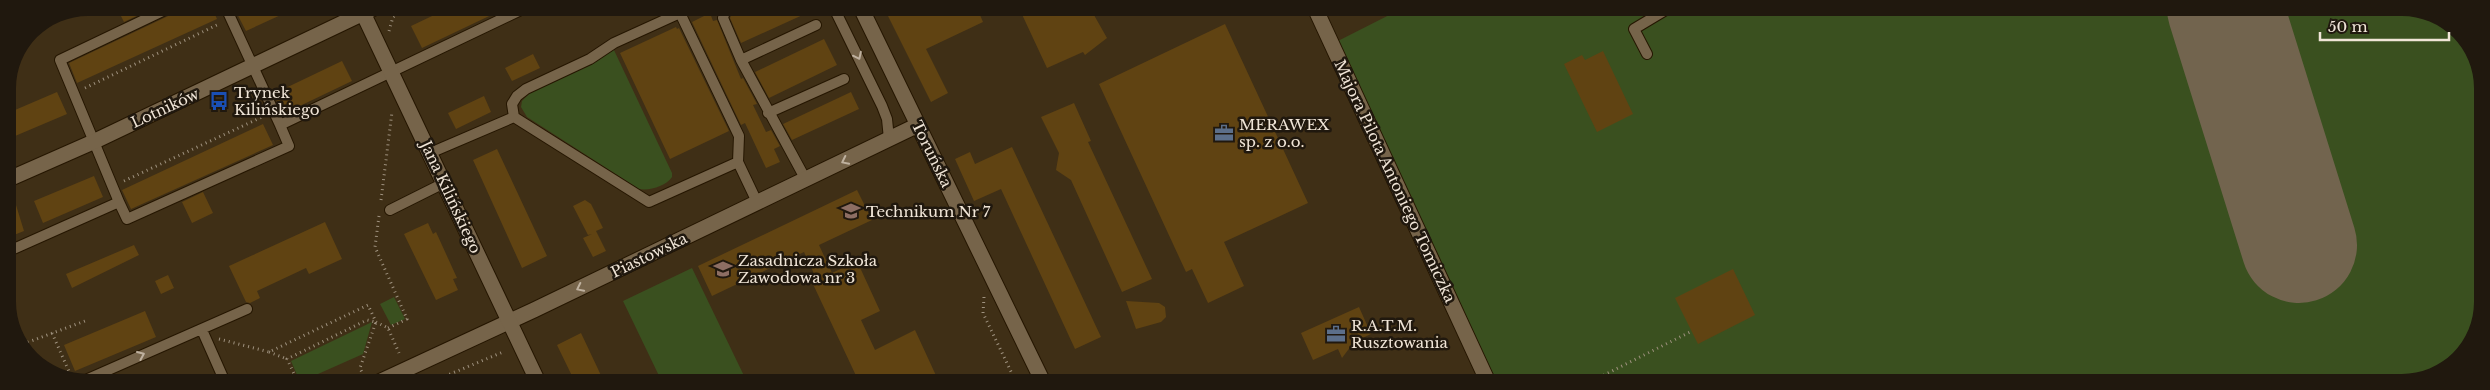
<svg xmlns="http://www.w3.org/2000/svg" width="2490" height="390" font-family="'Libre Baskerville',serif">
	<rect width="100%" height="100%" fill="#3f2f16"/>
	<path fill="#3a501f" d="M1403,8H2412L2455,28L2481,72L2482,312L2455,362L2403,382H1488L1332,44Z
		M613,48L672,173V177C666,186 650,191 639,189L527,117L521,107L522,101L530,93L592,64Z
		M692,268L747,382H662L623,301Z
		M394,297L405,319L391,325L380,304Z
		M372,322L363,354L300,382L291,361Z"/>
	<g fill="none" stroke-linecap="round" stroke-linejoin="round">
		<path stroke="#72644e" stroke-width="116" d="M2225,8L2299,245"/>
	</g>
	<path fill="#604312" d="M117,8H148L149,10L124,22Z
		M185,8H212L217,19L77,83L69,63Z
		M234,8H296L246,31Z
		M449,8H506L422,48L411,26Z
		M742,8H818L741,43L730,18L732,13Z
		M884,8H977L983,22L926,49L948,93L931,102Z
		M1019,8H1090L1107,38L1085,55L1083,52L1047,68Z
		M710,13L713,21L717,20L741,79L743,78L757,104L753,105L766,132L771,130L780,146L774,149L780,162L766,168L745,123L741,125L692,22Z
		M1225,24L1308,203L1224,242L1244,286L1208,303L1192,269L1186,272L1099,84Z
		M676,27L677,29L679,28L729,131L670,159L620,53Z
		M824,39L837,65L769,98L755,72Z
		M1603,51L1633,114L1597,132L1564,64L1582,55L1585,60Z
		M533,54L540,68L512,81L505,68Z
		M342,61L352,81L283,114L273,94Z
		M57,92L67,114L8,139V113Z
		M851,92L859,109L792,140L783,124Z
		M484,96L491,112L456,129L448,113Z
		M1074,103L1091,141L1088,142L1152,279L1122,292L1071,180L1056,170L1059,153L1041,117Z
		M263,124L273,145L131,209L122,190Z
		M1012,147L1101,337L1075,349L1001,189L974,201L955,159L970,152L975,164Z
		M497,149L547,256L522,268L473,160Z
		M94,176L103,197L43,223L34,201Z
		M857,190L872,220L819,245L832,273L857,261L880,311L861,320L875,350L915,330L939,382H859L812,282L817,280L804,252L712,296L698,266Z
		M12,192L24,231L9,237V193Z
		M203,192L213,213L192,223L182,202Z
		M585,200L591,204L603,228L596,231L606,251L593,257L583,238L592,234L588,235L573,206Z
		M325,222L342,259L309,274L306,268L257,291L260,298L250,303L246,302L229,266Z
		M428,223L433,234L436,232L457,278L453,279L458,290L436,300L404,234Z
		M134,245L139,255L72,288L66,274Z
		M1733,269L1755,315L1698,344L1675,298Z
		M168,275L174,288L161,294L155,281Z
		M1126,301L1159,303L1165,307L1166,317L1161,322L1136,329Z
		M1359,307L1371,334L1354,342L1342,358L1338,349L1313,360L1301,333Z
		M145,311L156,337L75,371L64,345Z
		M581,333L598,369L604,382H575L573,378L557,345Z"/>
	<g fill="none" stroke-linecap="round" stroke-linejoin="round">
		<g stroke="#251601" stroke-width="12">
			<path id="lane" d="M226,8L280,125L525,8
				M726,8L723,18L741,60L806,180
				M834,8L882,106L887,119L889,139
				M1647,54L1634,29L1669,8
				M741,60L816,25
				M768,113L844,79
				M514,117L512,104L517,96L526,89L590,59L614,43L680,13L739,136L738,162L757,202
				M430,153L514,117L649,202L738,162
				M119,202L127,219L289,146L280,125
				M390,210L444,183
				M9,251L119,202L60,60L169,8
				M202,330L225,382
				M778,380L779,382
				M81,382L247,309"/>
		</g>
		<g stroke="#251601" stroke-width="17">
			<path id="street" d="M1315,8L1488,382
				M379,382L534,310L918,125"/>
		</g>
		<g stroke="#251601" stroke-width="17">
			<path id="secondary" d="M861,8L1043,382
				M363,13L538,382
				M9,179L93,142L374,8"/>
		</g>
		<path stroke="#9f927f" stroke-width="3" stroke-dasharray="1 4" stroke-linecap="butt" d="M389,31L393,17L410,8
			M85,88L219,24
			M124,181L262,117
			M381,200L392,112
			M379,216L375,247L407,319L388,328
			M984,297L983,313L1016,382
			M10,319L14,329
			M52,333L71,376
			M219,339L269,352L368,305L376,322L388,328L399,353
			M23,344L85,321
			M269,352L287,359
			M298,382L287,359L367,320L376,322L360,368L364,377
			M431,382L503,352
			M1590,382L1692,331"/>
		<use href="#lane" stroke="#76644a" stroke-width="10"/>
		<use href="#street" stroke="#76644a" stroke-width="15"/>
		<use href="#secondary" stroke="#76644a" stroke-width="15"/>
	</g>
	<defs><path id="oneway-chevron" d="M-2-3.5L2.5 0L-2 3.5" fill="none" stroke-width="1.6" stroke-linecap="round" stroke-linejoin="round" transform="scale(1.25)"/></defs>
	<g stroke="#bfb19f">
		<use href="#oneway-chevron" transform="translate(858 56) rotate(64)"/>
		<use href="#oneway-chevron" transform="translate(845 161) rotate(154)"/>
		<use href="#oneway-chevron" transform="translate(580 288) rotate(154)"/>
		<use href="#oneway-chevron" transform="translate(141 355) rotate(-23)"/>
	</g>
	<defs>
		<g id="bus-bare" transform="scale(1.5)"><path d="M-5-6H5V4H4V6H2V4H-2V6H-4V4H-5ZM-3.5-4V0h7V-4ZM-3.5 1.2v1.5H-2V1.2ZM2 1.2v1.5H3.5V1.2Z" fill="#1a4fb4" stroke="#20180e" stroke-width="2.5" paint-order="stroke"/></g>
		<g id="office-bare" transform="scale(1.5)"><path d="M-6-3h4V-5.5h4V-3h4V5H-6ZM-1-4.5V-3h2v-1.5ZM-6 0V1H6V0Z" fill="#5c6f8a" stroke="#20180e" stroke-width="2.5" paint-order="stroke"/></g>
		<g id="school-bare" transform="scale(1.5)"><path d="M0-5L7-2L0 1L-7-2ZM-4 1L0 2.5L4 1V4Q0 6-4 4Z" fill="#8d6e63" stroke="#20180e" stroke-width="2.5" paint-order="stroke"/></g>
	</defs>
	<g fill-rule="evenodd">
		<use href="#bus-bare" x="219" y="101"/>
		<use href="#office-bare" x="1224" y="133"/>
		<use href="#school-bare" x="851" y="211"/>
		<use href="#school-bare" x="723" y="269"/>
		<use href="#office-bare" x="1336" y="334"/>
	</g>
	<g text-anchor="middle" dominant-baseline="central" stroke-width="5" stroke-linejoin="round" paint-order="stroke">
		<g font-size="15" fill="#f0e5d7" stroke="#20180e" text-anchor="start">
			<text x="234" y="92">Trynek<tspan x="234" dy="17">Kilińskiego</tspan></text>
			<text x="1239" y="124">MERAWEX<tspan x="1239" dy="17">sp. z o.o.</tspan></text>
			<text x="866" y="211">Technikum Nr 7</text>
			<text x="738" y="260">Zasadnicza Szkoła<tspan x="738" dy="17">Zawodowa nr 3</tspan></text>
			<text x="1351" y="325">R.A.T.M.<tspan x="1351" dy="17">Rusztowania</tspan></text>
		</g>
		<g font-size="15" fill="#f0e5d7" stroke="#20180e">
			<text transform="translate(165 108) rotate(-25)">Lotników</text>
			<text transform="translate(932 154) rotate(64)">Toruńska</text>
			<text transform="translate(1395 181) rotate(65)">Majora Pilota Antoniego Tomiczka</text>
			<text transform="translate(451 197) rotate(65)">Jana Kilińskiego</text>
			<text transform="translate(649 255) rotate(-26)">Piastowska</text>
		</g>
	</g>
	<path d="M0 0H2490V390H0ZM88 16H2402A72 72 0 0 1 2474 88V302A72 72 0 0 1 2402 374H88A72 72 0 0 1 16 302V88A72 72 0 0 1 88 16Z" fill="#20180e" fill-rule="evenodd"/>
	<path d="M2320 32v8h129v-8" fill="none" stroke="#f0e5d7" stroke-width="2.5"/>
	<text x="2328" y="32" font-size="15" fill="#f0e5d7" stroke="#20180e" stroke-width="4" paint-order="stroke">50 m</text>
</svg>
